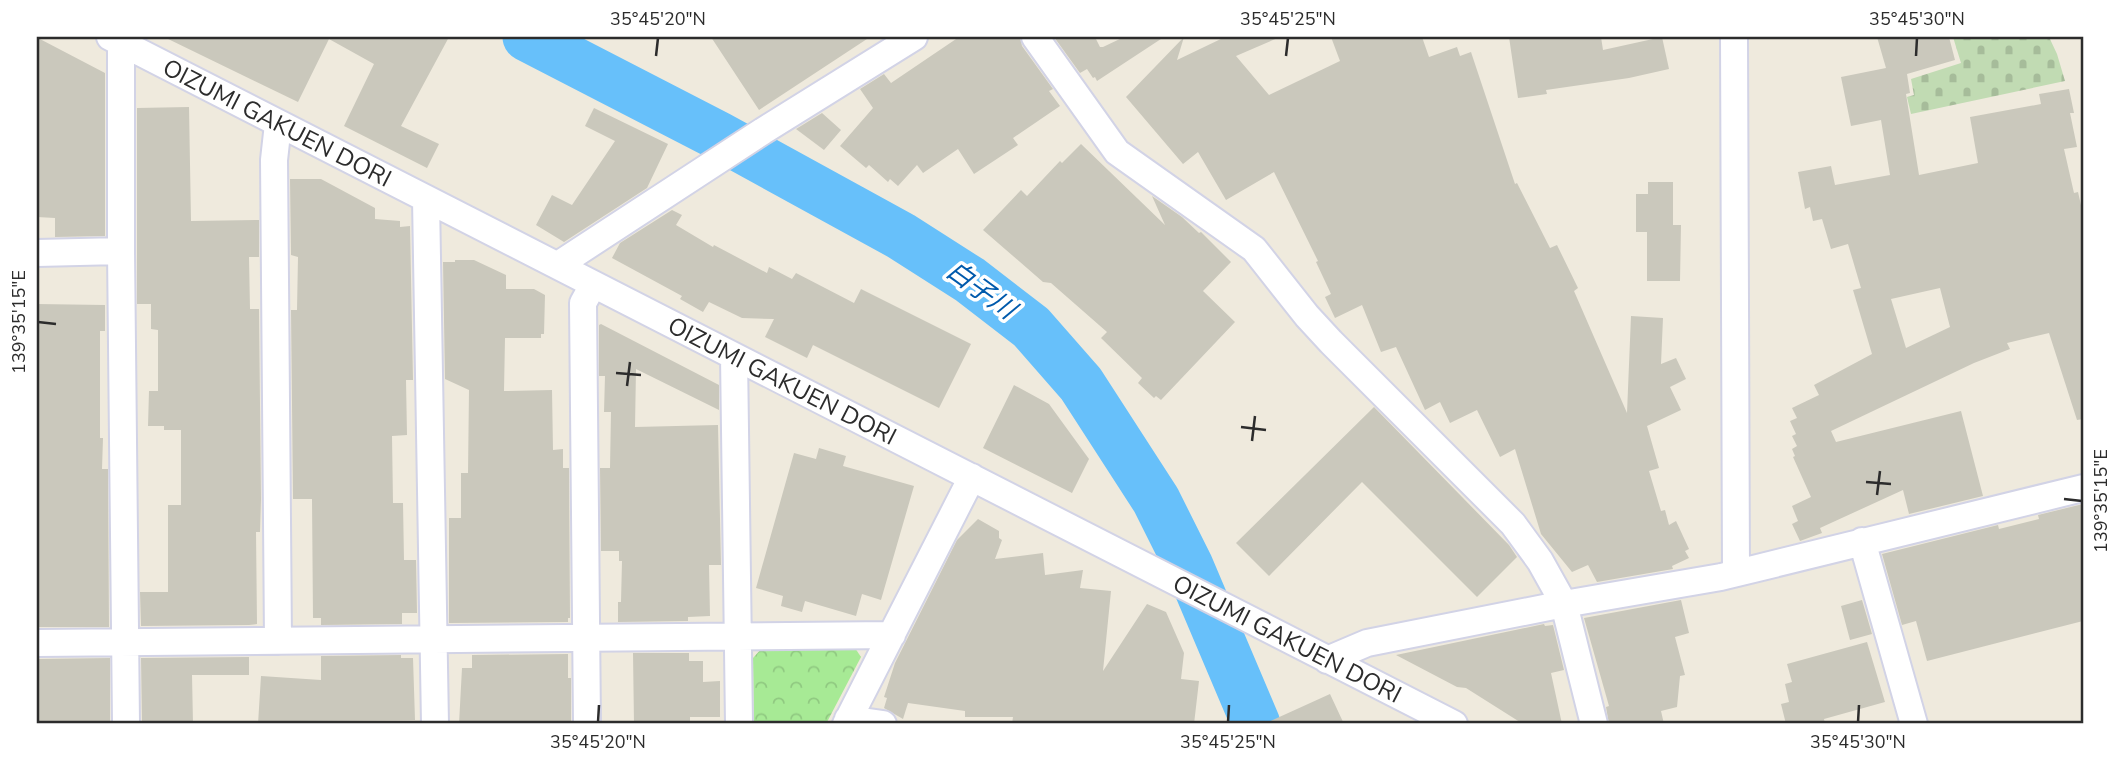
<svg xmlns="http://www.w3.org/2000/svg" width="2120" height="761" font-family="'Nunito Sans','Noto Sans JP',sans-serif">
	<defs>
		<pattern id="forest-crowns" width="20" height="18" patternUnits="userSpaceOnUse" patternTransform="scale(1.75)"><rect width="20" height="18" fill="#a7ea95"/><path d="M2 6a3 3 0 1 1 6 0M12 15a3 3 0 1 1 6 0" fill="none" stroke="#90c981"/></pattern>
		<pattern id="cemetery-stones" width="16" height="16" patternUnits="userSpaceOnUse" patternTransform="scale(1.75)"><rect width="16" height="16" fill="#c1dbb3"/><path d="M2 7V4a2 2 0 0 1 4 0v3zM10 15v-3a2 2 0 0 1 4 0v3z" fill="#a6bc9a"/></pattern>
	</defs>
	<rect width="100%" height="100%" fill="#efeadd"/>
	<path fill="url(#forest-crowns)" d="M763,647L855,648L861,657L826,724H754L753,658Z"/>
	<path fill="url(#cemetery-stones)" d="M1953,37H2049L2057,54L2065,81L1911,114L1907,97L1914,95L1911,79L1961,63Z"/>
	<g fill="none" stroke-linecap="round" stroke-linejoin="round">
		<path stroke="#67c0fa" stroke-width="49" d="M527,37L717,135L901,236L970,280L1031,327L1081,384L1156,500L1189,566L1256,724"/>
	</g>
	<path fill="#cac8bc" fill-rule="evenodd" d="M164,37H449L401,126L439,144L427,168L344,126L374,64L329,39L298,102Z
		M711,37H870L759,110Z
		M959,37H1020L1022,46L1053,89L1049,91L1060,106L1013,138L1018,145L974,174L958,149L923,173L917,165L898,186L890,179L888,182L869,165L866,168L840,146L873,108L860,89L884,74L891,83Z
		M1054,37H1095L1100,47H1103L1124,37H1164L1097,81L1095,77L1093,78L1087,69L1080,73Z
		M1184,37L1177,60L1225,37H1280L1236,56L1269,95L1340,61L1331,37H1422L1429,57L1457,47L1460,56L1471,52L1515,184L1517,183L1550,248L1557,245L1578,288L1574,291L1627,413L1631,316L1663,318L1661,364L1676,358L1686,379L1670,387L1681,410L1647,426L1659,468L1649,471L1661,511L1665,510L1669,525L1676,521L1689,549L1685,551L1689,558L1672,566L1673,569L1597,582L1588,565L1572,572L1541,534L1515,449L1500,457L1477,410L1450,423L1440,402L1425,410L1396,347L1381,352L1362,305L1335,318L1325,297L1331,294L1316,262L1318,261L1274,172L1226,200L1198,152L1183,164L1126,97Z
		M1509,37H1601L1603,50L1662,37L1669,69L1629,78L1546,90L1547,94L1518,98Z
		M1877,37H1949L1955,60L1907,74L1910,93L1906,94L1919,175L1978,163L1970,117L2041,104L2039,94L2069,89L2074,113H2070L2077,147L2064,149L2074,193L2078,192L2083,214V419L2077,420L2049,333L2007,343L2010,349L1974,363L1831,431L1836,442L1961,411L1983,496L1909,514L1903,490L1820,528L1822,533L1800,541L1792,524L1798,521L1792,506L1811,497L1793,457L1795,456L1792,449L1797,446L1792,436L1796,434L1790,421L1797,418L1792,408L1819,395L1814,385L1872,354L1853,290L1861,288L1848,244L1831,249L1822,219L1813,221L1810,207L1805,209L1798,172L1831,166L1835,185L1890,175L1881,120L1851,126L1841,77L1886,68ZM1940,288L1950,327L1906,348L1891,299Z
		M38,38L105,73V236L55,237V218L37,217V133H39Z
		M189,107L191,221L259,220V257H249L250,309H259L261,499L260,532H256L257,624L249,625L141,626L140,592H168V505H181V430H164V426H148L149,391H158V330L151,329V304H137V108Z
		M594,108L668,144L647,188L564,242L536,225L552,195L572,205L615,141L585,126Z
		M822,113L841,130L824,150L796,129Z
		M1081,144L1165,225L1152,196L1182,217L1199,233L1201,232L1231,262L1203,291L1235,322L1161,400L1156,396L1154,398L1138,383L1142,378L1101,338L1107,332L1051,283L1043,282L983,230L1021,190L1027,196L1060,161L1062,163Z
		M290,179H321L375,208V219L400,221V227L410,226L413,380H406L407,435L392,436L393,503H403L404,560H416L417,613H402V624L321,625V618H313L312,499H293L291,310H297L298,257L291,255Z
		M1648,182H1673V225H1681L1680,281H1647V232H1636V194H1648Z
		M672,210L682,215L676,225L713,247L714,245L767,273L769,267L792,279L796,273L854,303L861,289L971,344L939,408L813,345L807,358L765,337L774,319L742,318L709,302L703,312L680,299L682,296L612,258L620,243Z
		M455,260H474L506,275V289H534L545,295L544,334H541V338H505L504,391L552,390L553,450L563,449V468H569L570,618H568V622L449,623V518H461V473H468L469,390L445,379L443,262H455Z
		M37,304L105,305V331H100V438H103L102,469H108L109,627H37Z
		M601,324L719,385V410L636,369L635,427L718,425L721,565H709L710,616L688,617V621L618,622V602H621L622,561H619V551H601L600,468H610L611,412H604L605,376H599V325Z
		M1014,385L1049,404L1089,459L1072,493L983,448Z
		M1374,407L1509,545L1517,557L1477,597L1362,482L1269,576L1236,543Z
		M819,448L846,456L843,466L914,486L881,600L862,594L856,616L805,601L802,612L781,606L783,596L756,588L794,453L816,459Z
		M2083,504V621L1927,661L1916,621L1902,625L1882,554L1998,525L1999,529L2039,519L2038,515Z
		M978,519L999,531V538L1002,540L995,559L1043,553L1045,575L1083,570L1080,588L1111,591L1103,671L1147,604L1166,612L1184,653L1181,679L1199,681L1194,724H1012L1013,717H965V711L908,703L903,719L884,708L887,698L884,697L895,663L957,540Z
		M1681,600L1689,633L1675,637L1685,675L1680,676L1677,707L1661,711L1664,724H1609L1606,707L1609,706L1584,618Z
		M1862,600L1872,634L1850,640L1841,606Z
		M1544,624L1545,626L1553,625L1564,670L1551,673L1562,724H1523L1466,688L1457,687L1396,655Z
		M1867,642L1885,702L1824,719L1825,724H1786L1781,704L1789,702L1785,684L1792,682L1787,664Z
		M633,653H689V661H703V682L720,681V717H690V724H634Z
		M568,654V678H571V724H459L462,668H472V655Z
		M401,655V658H413L415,720L299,721V724H258L261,676L321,680V656Z
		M249,657V675H192L193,724L142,723L141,658Z
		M110,658V724H37V659Z
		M1330,694L1344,724H1264Z"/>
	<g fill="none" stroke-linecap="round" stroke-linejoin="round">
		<g stroke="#d2d3e6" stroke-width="30">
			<path id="minor" d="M110,37L1454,724
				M1035,37L1117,152L1254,249L1307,316L1331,342L1513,524L1540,561L1564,604L1594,724
				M1734,37L1736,572
				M121,43V251L126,724
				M278,124L274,160L278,641
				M426,199L435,724
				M37,253L121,251
				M558,265L763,131L914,37
				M734,356L739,724
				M1862,541L1914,724
				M37,643L892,635
				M1327,660L1367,643L1564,604L1721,577L2083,488
				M848,719L883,724
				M587,724L583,303L593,285
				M846,724L972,477"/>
		</g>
		<use href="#minor" stroke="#fff" stroke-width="26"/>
	</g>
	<path fill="none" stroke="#2c2c2c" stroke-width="2.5" d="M656,56L658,38M1286,56L1288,38M1916,56L1917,38M38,322L56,324M616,373L641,375M627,386L630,362M1241,427L1266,430M1252,441L1255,416M1866,482L1891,484M1877,495L1880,471M2064,499L2082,501M598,722L599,705M1228,722L1229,705M1858,722L1859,705"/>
	<g text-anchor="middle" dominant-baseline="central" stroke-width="7" stroke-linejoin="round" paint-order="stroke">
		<g font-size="24" fill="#2c2c2c" stroke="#fff">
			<text transform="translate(277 123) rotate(27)">OIZUMI GAKUEN DORI</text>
			<text transform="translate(782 381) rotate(27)">OIZUMI GAKUEN DORI</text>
			<text transform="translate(1287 639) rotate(27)">OIZUMI GAKUEN DORI</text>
		</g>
		<g font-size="26" font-style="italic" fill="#005aac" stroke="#fff">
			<text transform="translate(981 290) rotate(36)">白子川</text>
		</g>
	</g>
	<rect width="2120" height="761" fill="none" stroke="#ffffff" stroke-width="77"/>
	<rect x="38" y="38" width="2044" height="684" fill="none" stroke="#2c2c2c" stroke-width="2.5"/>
	<g font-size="18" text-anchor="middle" fill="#2c2c2c">
		<text x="658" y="25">35°45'20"N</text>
		<text x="1288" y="25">35°45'25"N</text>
		<text x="1917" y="25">35°45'30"N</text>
		<text transform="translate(19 322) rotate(-90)" y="6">139°35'15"E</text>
		<text transform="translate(2101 501) rotate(-90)" y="6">139°35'15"E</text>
		<text x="598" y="748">35°45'20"N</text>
		<text x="1228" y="748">35°45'25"N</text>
		<text x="1858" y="748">35°45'30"N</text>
	</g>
</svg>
